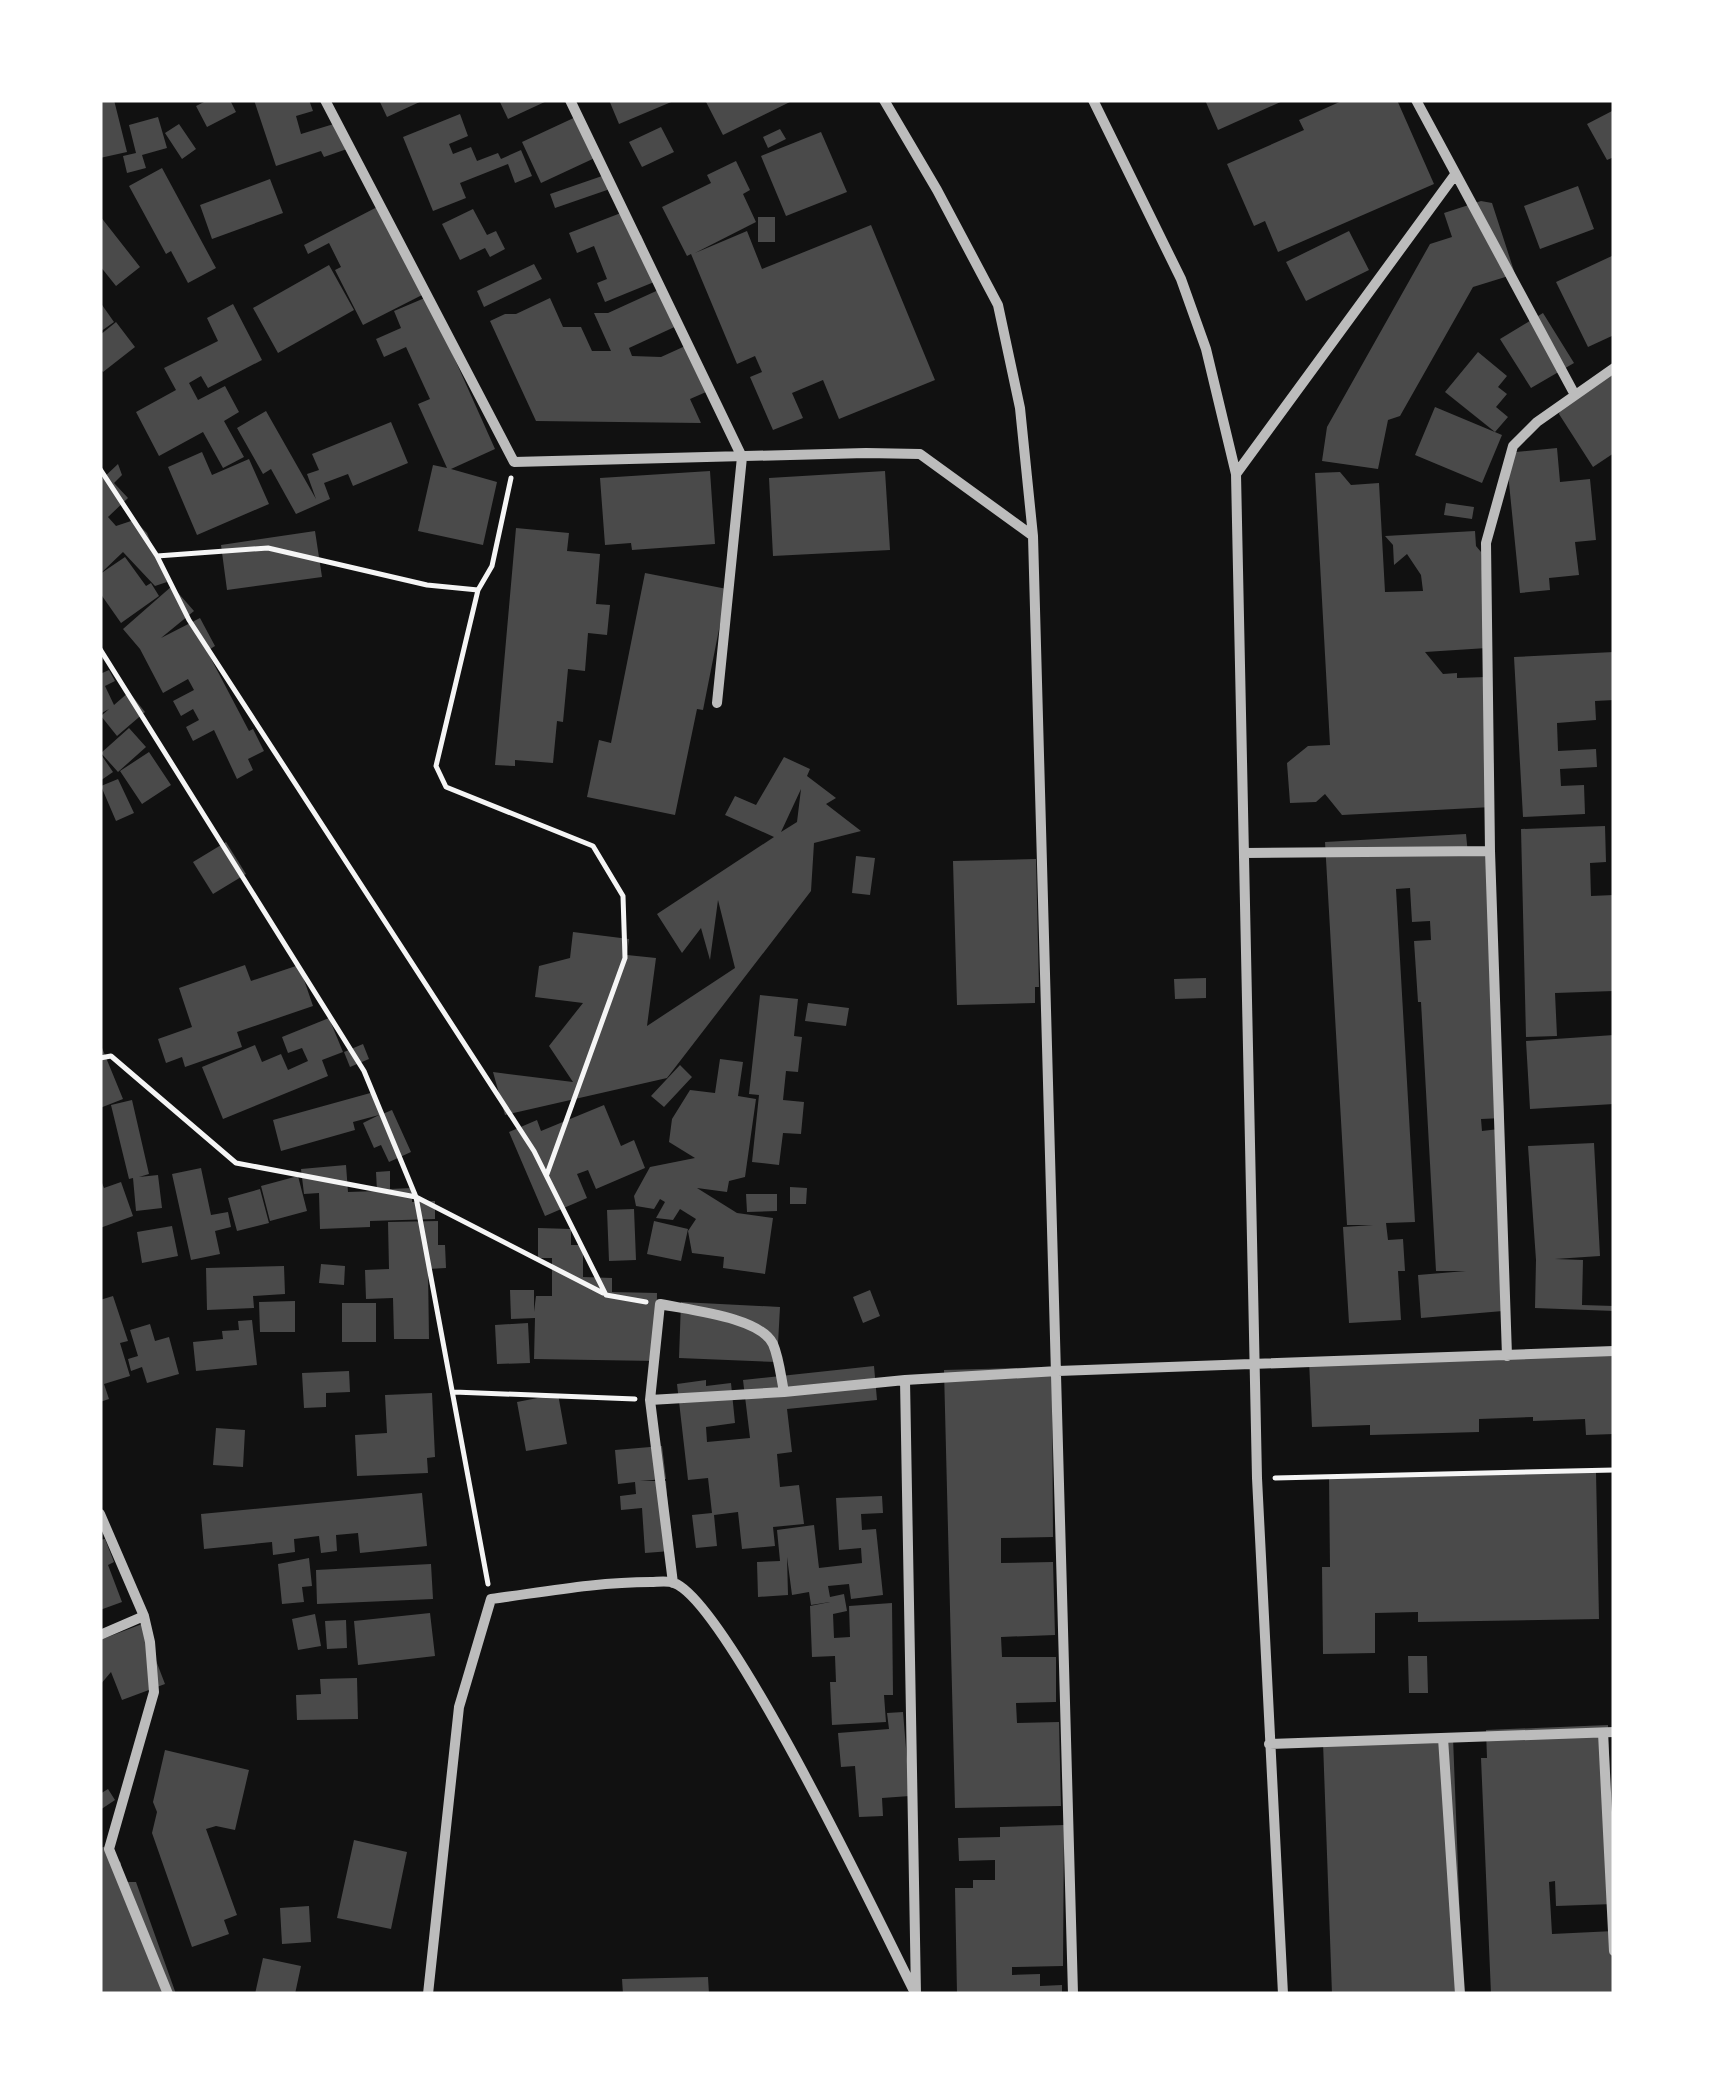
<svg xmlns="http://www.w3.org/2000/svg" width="1714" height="2094" font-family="Commissioner,sans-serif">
	<rect width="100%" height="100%" fill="#111"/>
	<path fill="#4a4a4a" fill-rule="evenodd" d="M100,100H114L127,152L100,158Z
		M208,100H230L236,112L207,127L196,106Z
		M254,100H309L313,111L296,116L301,134L337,123L347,149L324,157L321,151L276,166Z
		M379,100H424L387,117Z
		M499,100H549L508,119Z
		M609,100H676L619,124Z
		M705,100H794L723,135Z
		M1205,100H1285L1218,130Z
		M1344,100H1397L1434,184L1278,252L1265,221L1254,226L1227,164L1304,130L1299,120Z
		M1614,110V157L1607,160L1587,124Z
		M460,114L468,136L449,144L453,154L471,147L477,161L498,153L501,159L521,150L532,176L515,183L508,164L460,183L466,198L433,211L403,137Z
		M580,115L599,156L541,183L522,142Z
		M158,117L167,148L142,155L146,168L127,173L123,156L136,153L129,125Z
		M179,124L196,149L182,159L165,133Z
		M661,127L674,152L642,167L629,142Z
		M780,129L786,139L768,148L763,137Z
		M821,132L847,192L786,216L761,156Z
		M736,161L750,190L743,194L756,222L695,253L747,231L762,269L871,225L935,380L839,419L823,380L792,393L803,418L773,430L750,377L762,372L755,356L737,364L691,254L687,256L662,207L711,183L707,175Z
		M162,168L216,268L188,283L171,251L166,254L129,186Z
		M605,175L610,189L555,208L550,194Z
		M270,179L283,213L212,239L200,205Z
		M1578,186L1594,229L1540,249L1524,206Z
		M1481,201L1492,203L1515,274L1473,287L1400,416L1388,420L1378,469L1322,461L1327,427L1430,244L1452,237L1444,213Z
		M379,206L424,294L363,325L335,270L341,267L329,243L308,254L304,245Z
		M473,209L487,235L496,231L505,249L490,257L485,248L460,260L442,224Z
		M626,211L636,236L641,235L659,280L605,302L597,283L607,279L594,246L577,253L569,233Z
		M100,216L140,267L116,286L100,266Z
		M758,217H775V242H758Z
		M1349,231L1369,270L1306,301L1286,262Z
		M1614,255V335L1588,347L1556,282Z
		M534,264L542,279L484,307L477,291Z
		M329,265L354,310L278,353L253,308Z
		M665,287L681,324L629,348L632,356L661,357L683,347H693L713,389L690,399L701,423L536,421L490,321L505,314H516L550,298L563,327H581L592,351H611L594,313H608Z
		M427,297L495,449L451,469L497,482L483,545L418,531L433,465L447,468L418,404L430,399L406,347L384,357L376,339L401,328L394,311Z
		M100,302L114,322L100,332Z
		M233,304L262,360L208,388L201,376L189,383L198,400L225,386L239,412L224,421L244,457L223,468L203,432L159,456L136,412L176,390L164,368L218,341L207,318Z
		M1543,313L1574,363L1531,388L1500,339Z
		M116,322L135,347L103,372L100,368V335Z
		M1478,352L1507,376L1498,387L1507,394L1496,407L1508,417L1495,432L1445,392Z
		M1614,367V453L1593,467L1559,414L1562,400Z
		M1435,407L1502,435L1482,483L1415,455Z
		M266,411L316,499L307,474L319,470L312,454L391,422L408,463L353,486L348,474L324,483L330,499L296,514L271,469L263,474L237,428Z
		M1557,448L1560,482L1590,479L1596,540L1575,542L1579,575L1549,578L1550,590L1520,593L1506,453Z
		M202,452L212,475L249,459L269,504L197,535L168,467Z
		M118,464L122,475L114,483L128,498L108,517L116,526L134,520L147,533L167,582L155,586L123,552L100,574V481Z
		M710,471L715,544L632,550L631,543L605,545L600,478Z
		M885,471L890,550L773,556L769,478Z
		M1340,472L1351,485L1379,483L1385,592L1423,591L1421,575L1407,554L1394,565L1393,545L1385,536L1475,531L1476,546L1481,552L1487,648L1425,652L1443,674L1457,673V678L1486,677L1492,807L1342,815L1325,794L1316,802L1290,803L1287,763L1308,746L1330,745L1315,473Z
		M1446,503L1474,507L1472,519L1444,515Z
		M516,528L569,533L567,551L600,554L596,604L610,605L607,635L588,633L585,671L568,669L563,722L557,721L553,763L515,760V766L495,765Z
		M315,531L322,577L227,590L221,545Z
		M125,557L146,586L151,583L159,596L121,623L100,593V574Z
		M645,573L727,589L703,710L697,709L675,815L587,797L599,740L611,743Z
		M172,586L194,611L161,638L200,618L215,646L207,651L249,731L253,729L264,751L248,759L253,770L237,779L214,730L193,741L186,727L199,720L193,709L181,716L173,701L194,690L188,679L163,693L140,649L123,629Z
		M1614,652V700L1595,701L1596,720L1557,723L1558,751L1596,749L1597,767L1560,769L1561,786L1584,785L1585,814L1523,817L1514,657Z
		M109,670L115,681L105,686L114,705L129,692L145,712L117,736L101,716L109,709L100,714V674Z
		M129,728L146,747L118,772L101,753Z
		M149,752L171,785L142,804L120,771Z
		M100,753L113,772L100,781Z
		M784,757L810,769L807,776L836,798L826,804L861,831L814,843L811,891L667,1078L505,1115L493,1072L573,1082L549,1046L583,1003L535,997L539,966L570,958L573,932L629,939L627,955L656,958L647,1026L735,968L718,900L710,960L701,928L682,953L657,914L774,837L725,815L735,796L756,805ZM801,789L797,822L781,832Z
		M118,779L134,813L116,821L101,786Z
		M1605,826L1606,862L1590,863L1591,896L1614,895V991L1555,993L1557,1036L1526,1037L1521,829Z
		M1466,834L1468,854L1491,853L1504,1118L1481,1119L1482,1131L1499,1129L1503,1311L1421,1318L1418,1275L1466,1271H1436L1421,1002H1418L1414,941L1431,940L1430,921L1412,922L1410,888L1396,889L1415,1222L1386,1223L1388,1240L1403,1239L1405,1271H1398L1401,1320L1349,1323L1343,1227L1373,1225H1347L1325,842Z
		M226,842L246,874L213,894L193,862Z
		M856,856L875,858L870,895L852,893Z
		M1036,859L1039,987H1035V1003L957,1005L953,861Z
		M245,965L251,981L299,965L313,1006L237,1032L242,1047L185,1067L182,1057L166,1063L158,1039L192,1027L179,988Z
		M1206,978V998L1175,999L1174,979Z
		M760,995L798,999L794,1036L802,1037L798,1072L786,1071L783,1100L804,1102L801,1134L783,1133L779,1165L752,1162L759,1095L749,1094Z
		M808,1003L849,1008L846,1026L805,1021Z
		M329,1018L343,1052L322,1060L328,1076L223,1119L202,1067L255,1045L262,1062L281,1054L288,1070L308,1061L302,1048L288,1053L282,1037Z
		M1614,1035V1104L1530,1109L1526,1041Z
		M100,1043L123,1099L100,1108Z
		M363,1044L369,1059L350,1067L344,1052Z
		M720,1059L743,1062L738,1096L756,1099L745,1177L729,1181L727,1192L697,1188L737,1213L773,1218L765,1274L723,1268L724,1257L692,1253L688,1231L696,1219L680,1209L673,1220L656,1218L665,1202L660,1199L654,1209L636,1206L634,1196L650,1167L695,1158L669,1142L672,1119L690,1090L715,1093Z
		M680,1065L692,1077L664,1107L651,1096Z
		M374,1092L380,1115L392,1110L411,1152L389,1162L381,1145L374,1148L363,1123L379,1115L353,1122L355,1130L281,1151L273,1120Z
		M132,1100L149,1174L139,1177L158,1175L162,1208L136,1211L133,1178L129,1179L111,1105Z
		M604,1105L621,1146L634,1140L645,1168L596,1189L588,1170L577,1174L587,1198L545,1216L509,1132L537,1120L541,1131Z
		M1594,1143L1600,1256L1555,1259L1583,1260L1582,1305L1614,1306V1311L1535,1308L1536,1260L1528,1146Z
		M346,1165L348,1192L377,1191L376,1172L390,1171V1189L412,1188V1202L435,1201V1219L370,1221V1227L320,1229L319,1193L304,1194L301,1169Z
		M201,1168L211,1215L228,1212L231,1227L215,1231L220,1254L191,1260L172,1174Z
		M298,1176L307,1211L270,1221L261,1186Z
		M100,1178L104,1188L121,1182L133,1216L100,1228Z
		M790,1187L807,1188L806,1204H790Z
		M260,1189L269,1223L237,1231L228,1198Z
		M746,1194H777V1211L747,1212Z
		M634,1209L636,1260L609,1261L607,1210Z
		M438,1221V1245H445L446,1268L428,1269L429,1339H394L393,1298L366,1299L365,1270L389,1269L388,1222Z
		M654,1221L688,1229L681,1261L647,1254Z
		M172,1226L178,1256L142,1263L137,1232Z
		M538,1228L571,1229V1245H583V1277L612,1278V1292L657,1293L656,1361L534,1359L535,1318L511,1319L510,1290H534V1312L536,1296H552V1258H538Z
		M321,1264L345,1266L344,1285L319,1283Z
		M284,1266L285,1294L253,1296L254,1308L207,1310L206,1268Z
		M870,1290L880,1316L863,1323L853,1297Z
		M113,1296L128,1341L120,1343L130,1376L104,1384L109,1399L100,1402V1300Z
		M295,1301V1332H260L259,1302Z
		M681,1302L780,1307L777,1362L679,1358Z
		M342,1303H376V1342H342Z
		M252,1320L257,1365L196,1371L193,1342L223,1339L222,1331L239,1330L238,1321Z
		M528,1323L530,1363L497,1364L495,1325Z
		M150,1324L155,1341L169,1337L179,1374L147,1383L142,1367L131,1371L128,1359L138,1356L130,1330Z
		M1614,1351V1434L1586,1435L1585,1419L1533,1421V1417L1479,1419V1432L1370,1435V1425L1312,1427L1309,1360Z
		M874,1366L877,1400L787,1409L792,1452L777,1454L780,1487L799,1485L804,1524L773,1527L775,1546L742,1549L738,1512L714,1515L717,1546L696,1548L692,1515L712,1513L708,1478L688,1480L677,1384L706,1380V1386L731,1383L735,1423L706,1427L707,1442L750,1438L743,1380Z
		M1052,1367L1053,1537L1001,1538V1563L1053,1562L1055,1635L1001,1637L1002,1657H1056V1702L1016,1703L1017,1723L1059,1722L1061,1806L955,1808L944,1370Z
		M349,1371L350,1392L326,1393V1407L304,1408L302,1373Z
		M432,1393L435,1457L427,1458L428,1473L357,1476L355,1435L387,1433L385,1395Z
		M558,1394L567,1444L526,1451L517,1402Z
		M216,1428L245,1430L243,1467L213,1465Z
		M662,1446L666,1479L640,1481H666L671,1551L645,1553L642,1508L621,1510L620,1496L636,1494L635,1482L618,1484L615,1450Z
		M1596,1472L1599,1619L1418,1622V1612L1375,1613V1653L1323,1654L1322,1567H1330L1329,1476Z
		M422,1493L427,1546L360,1553L358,1533L336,1535L337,1551L321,1553L319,1536L294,1539L295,1552L273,1555L272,1542L204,1549L201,1514Z
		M882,1496L883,1513L861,1514L862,1530L876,1529L883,1595L851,1599L849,1584L828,1586L830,1597L844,1594L847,1611L833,1614L834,1638L850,1637L849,1606L892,1603L893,1695H884L886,1722L832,1725L830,1682H836L835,1656L812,1657L810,1606L830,1602L811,1605L809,1592L792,1595L787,1557L788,1595L758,1597L757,1562L780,1561L777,1530L814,1525L819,1568L862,1563L861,1548L839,1550L836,1498Z
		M105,1539L114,1562L108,1565L122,1602L100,1610V1540Z
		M309,1558L312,1586L302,1587L304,1602L282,1604L278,1564Z
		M431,1564L433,1599L317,1604L316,1570Z
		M430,1613L435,1656L358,1665L354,1621Z
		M315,1614L321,1646L298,1650L292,1619Z
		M346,1620L347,1648L327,1649L325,1621Z
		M142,1624L165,1684L122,1700L111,1672L100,1685V1640Z
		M1408,1656H1427L1428,1693H1409Z
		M357,1678L358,1719L297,1720L296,1695L321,1694L320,1679Z
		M903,1712L910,1796L882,1798L883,1816L859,1817L855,1766L841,1767L838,1733L889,1729L887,1713Z
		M1608,1725L1614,1904L1556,1906L1555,1881L1549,1882L1552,1934L1614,1931V1994H1491L1481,1758H1487L1486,1730Z
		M1453,1737L1462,1972L1460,1994H1332L1323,1742Z
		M165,1750L249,1770L235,1830L216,1826L206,1829L237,1915L224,1920L229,1934L192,1947L152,1833L157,1812L153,1802Z
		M108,1789L115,1800L100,1810V1794Z
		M1064,1825L1063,1966L1012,1967V1975L1040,1974V1986L1062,1985V1994H957L955,1888H973V1880H995V1860L959,1861L958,1838L1000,1837V1827Z
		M354,1840L407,1852L391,1929L337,1918Z
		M107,1846L121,1863V1882H136L176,1994H100V1848Z
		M309,1906L311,1942L282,1944L280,1908Z
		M263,1958L301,1966L295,1994H255Z
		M708,1977L709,1994H623L622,1979Z"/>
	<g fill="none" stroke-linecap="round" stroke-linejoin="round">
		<path stroke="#f5f5f5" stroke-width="5" d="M100,469L157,556L268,548L427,585L478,590L492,566L511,478
			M157,556L189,620L534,1151L606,1295L646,1302
			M478,590L436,766L446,787L593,846L623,896L625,958L547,1174
			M100,649L364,1071L416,1197L603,1293
			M100,1058L111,1056L236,1163L416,1197L488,1584
			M454,1392L635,1399
			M1275,1478L1614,1470"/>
		<path stroke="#bcbcbc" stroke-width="10" d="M325,100L514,462L866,453L920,454L1033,536
			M570,100L742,457L717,703
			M884,100L937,190L998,305L1020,408L1033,536L1073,1994
			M1093,100L1181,279L1206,349L1236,474L1257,1478L1283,1994
			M1416,100L1575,395
			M1236,474L1454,176
			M1244,853L1490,851
			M1507,1356L1490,851L1486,543L1513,446L1537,422L1614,368
			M650,1400L784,1392
			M100,1514L144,1616L150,1642L154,1692L109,1849L168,1994
			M673,1583L650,1400L660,1304C688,1310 760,1317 773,1344C779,1358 781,1377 784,1392L905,1380
			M100,1635L144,1616
			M1603,1733L1614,1951
			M1443,1738L1460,1994
			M1269,1744L1614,1732
			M428,1994L459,1707L491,1599C544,1592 597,1582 651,1582C657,1582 668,1580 674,1583C727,1602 880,1923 913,1989
			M916,1994L905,1380L1058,1371L1614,1351"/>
	</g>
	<rect width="1714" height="2094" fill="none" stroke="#ffffff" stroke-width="205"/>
</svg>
